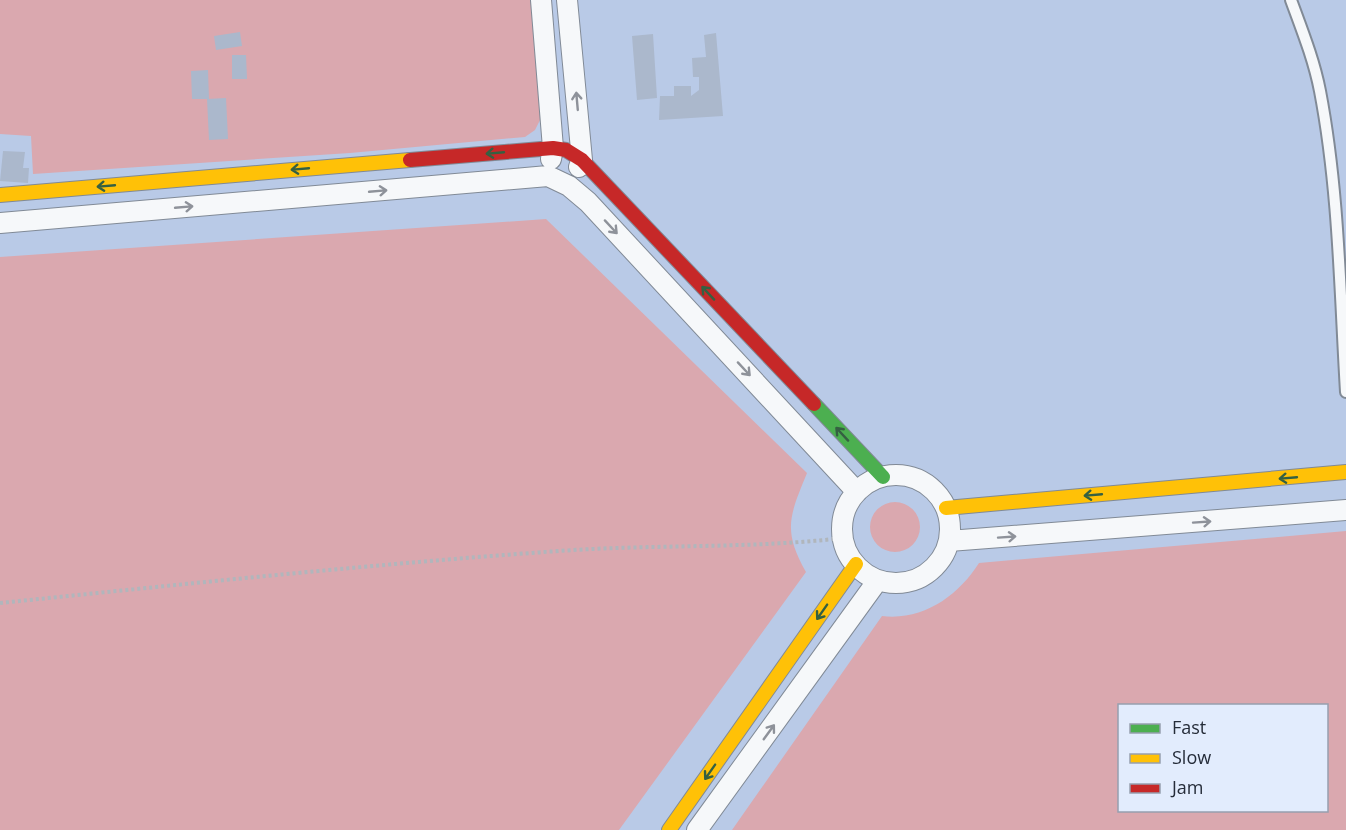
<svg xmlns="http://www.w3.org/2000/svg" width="1346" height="830" font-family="'Open Sans',sans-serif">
	<rect width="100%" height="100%" fill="#c5d0e1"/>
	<path fill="#b9cae7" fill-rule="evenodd" d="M0,0H1346V830H0ZM1120,706H1326V810H1120Z"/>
	<path fill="#daa8af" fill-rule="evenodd" d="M0,0H533L542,116L535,130L525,137L350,153L33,174L31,136L0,134Z
		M546,219L807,473C790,515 782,530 806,572L619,830H0V257Z
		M870 527a25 25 0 1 1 50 0a25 25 0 1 1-50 0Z
		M1346,531V830H732L882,616C923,621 958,596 979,563ZM1120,706H1326V810H1120Z"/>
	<path fill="#abb8cc" d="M240,32L242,46L216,50L214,36Z
		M716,33L723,116L659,120L660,96H674V86H691V96L699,90V77H693L692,58L706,57L704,35Z
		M653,34L657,98L637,100L632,36Z
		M232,55H246L247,79H232Z
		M208,70L209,99H192L191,71Z
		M226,98L228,139L209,140L207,99Z
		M3,151L25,152L23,168H29L28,183L0,181Z"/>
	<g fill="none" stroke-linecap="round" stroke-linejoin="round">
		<g stroke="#818a96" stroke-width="14">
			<path id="lane" d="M1291,0C1302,30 1314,60 1320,91C1339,190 1340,292 1346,392"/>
		</g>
		<g stroke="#818a96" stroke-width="22">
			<path id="street" d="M541,0L553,148L551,159
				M567,0L582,160L579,167
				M0,223L548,176L569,186L588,202L857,492
				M842 529a54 54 0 1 1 108 0a54 54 0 1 1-108 0Z
				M949,541L1346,510
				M697,830L878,580"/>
		</g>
		<g stroke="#818a96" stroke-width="16">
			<path id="fast" d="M814,404L883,477"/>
		</g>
		<g stroke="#818a96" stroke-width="16">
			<path id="slow" d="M0,195L410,160
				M946,508L1346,472
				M669,830L856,564"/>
		</g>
		<g stroke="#818a96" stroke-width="16">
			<path id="jam" d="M410,160L553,148L566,150L582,160L814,404"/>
		</g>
		<path stroke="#b0b6bc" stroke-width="4" stroke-dasharray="3 3" stroke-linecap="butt" d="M0,603C186,584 372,564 559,551C654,544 749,549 843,538"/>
		<use href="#lane" stroke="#f6f8fa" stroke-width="10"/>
		<use href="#street" stroke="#f6f8fa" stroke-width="20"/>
		<use href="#fast" stroke="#4caf50" stroke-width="14"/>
		<use href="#slow" stroke="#ffc107" stroke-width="14"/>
		<use href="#jam" stroke="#c62828" stroke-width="14"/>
	</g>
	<defs><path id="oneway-shaft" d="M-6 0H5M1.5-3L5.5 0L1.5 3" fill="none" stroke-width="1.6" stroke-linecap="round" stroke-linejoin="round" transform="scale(1.5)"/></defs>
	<g stroke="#8e929a">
		<use href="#oneway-shaft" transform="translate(577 101) rotate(-95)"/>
		<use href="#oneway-shaft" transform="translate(378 191) rotate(-5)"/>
		<use href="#oneway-shaft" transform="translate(184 207) rotate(-5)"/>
		<use href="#oneway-shaft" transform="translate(611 227) rotate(47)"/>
		<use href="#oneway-shaft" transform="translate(744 369) rotate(47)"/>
		<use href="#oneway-shaft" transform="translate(1202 522) rotate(-4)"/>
		<use href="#oneway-shaft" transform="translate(1007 537) rotate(-4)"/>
		<use href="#oneway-shaft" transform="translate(769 732) rotate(-54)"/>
	</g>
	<g stroke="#356042">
		<use href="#oneway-shaft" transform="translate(495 153) rotate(175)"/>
		<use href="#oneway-shaft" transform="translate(300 169) rotate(175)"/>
		<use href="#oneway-shaft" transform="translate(106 186) rotate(175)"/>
		<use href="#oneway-shaft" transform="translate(708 293) rotate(-133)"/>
		<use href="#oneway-shaft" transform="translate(842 434) rotate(-133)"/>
		<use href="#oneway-shaft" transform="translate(1288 478) rotate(175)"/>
		<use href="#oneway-shaft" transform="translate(1093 495) rotate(175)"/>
		<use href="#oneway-shaft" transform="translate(822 612) rotate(125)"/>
		<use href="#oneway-shaft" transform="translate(710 772) rotate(125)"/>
	</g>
	<rect x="1118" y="704" width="210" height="108" fill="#e2ecfd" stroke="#969faf" stroke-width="1.5"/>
	<rect x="1130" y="724" width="30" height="9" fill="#4caf50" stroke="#969faf" stroke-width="1.5"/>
	<text x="1172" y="734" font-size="18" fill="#252c39">Fast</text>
	<rect x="1130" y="754" width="30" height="9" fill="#ffc107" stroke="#969faf" stroke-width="1.5"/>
	<text x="1172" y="764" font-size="18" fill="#252c39">Slow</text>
	<rect x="1130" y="784" width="30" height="9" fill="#c62828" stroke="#969faf" stroke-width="1.5"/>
	<text x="1172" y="794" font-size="18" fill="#252c39">Jam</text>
</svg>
